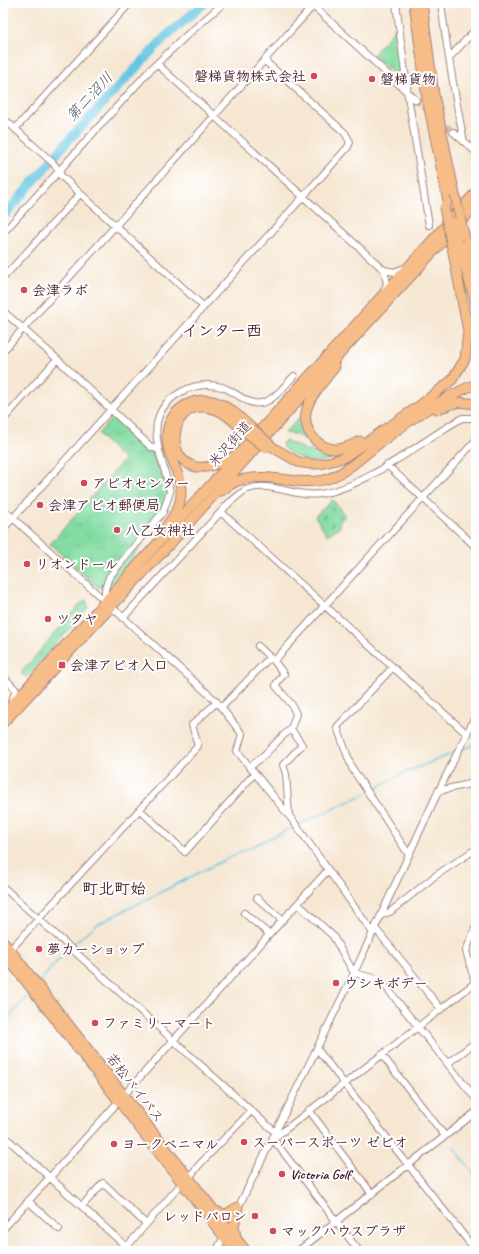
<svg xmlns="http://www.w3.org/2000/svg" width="479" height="1254" font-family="Caveat,'Klee One',sans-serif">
	<defs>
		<pattern id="cemetery-stones" width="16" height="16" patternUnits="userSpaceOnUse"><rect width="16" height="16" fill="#83dca2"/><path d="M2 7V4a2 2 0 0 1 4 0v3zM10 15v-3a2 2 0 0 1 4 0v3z" fill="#73bc8c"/></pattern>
		<pattern id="park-tufts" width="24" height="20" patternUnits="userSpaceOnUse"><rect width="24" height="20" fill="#83dca2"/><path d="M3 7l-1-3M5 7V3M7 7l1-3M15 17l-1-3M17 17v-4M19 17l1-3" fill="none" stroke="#73bc8c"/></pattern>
	</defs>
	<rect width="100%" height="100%" fill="#fff"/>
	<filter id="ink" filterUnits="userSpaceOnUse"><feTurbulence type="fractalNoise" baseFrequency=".025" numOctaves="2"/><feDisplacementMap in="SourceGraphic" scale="8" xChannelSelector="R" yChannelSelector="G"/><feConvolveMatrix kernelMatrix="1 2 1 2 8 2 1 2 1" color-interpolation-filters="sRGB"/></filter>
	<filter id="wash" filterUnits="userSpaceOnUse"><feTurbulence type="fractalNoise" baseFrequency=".012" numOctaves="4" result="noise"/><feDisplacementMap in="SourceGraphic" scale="16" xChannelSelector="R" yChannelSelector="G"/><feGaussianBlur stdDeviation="0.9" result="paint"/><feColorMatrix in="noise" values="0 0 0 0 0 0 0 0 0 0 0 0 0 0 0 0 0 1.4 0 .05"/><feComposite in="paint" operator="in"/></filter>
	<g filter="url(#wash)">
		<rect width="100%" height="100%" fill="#f6e7d3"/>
		<path fill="#83dca2" stroke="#667e66" d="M302,415L314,444L295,434L285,433Z
			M287,441L304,449L319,453L349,452C327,460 313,468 292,454C287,451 282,449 282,443Z"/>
		<path fill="url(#cemetery-stones)" stroke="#667e66" d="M333,500L345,516L339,522L340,527L327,535L315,516Z"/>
		<path fill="url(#park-tufts)" stroke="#667e66" d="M396,28L402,81L373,55Z
			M114,416L155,454L170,484L163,516L131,560L107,589L97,587L50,544L124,460L98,434Z
			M86,600L88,607L83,614L27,677L23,676L21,673L80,604Z"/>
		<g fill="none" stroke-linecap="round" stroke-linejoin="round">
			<path stroke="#64c6e2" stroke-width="1.5" d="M461,750L476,744
				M370,791L406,772L456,752
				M298,825L367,793
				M71,946L96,925L242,851L294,827
				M39,982L68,949
				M3,1024L30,993
				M454,1148L476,1176"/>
			<path stroke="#64c6e2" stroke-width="9" d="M3,217L67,142L165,37L205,3"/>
		</g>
	</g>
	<g filter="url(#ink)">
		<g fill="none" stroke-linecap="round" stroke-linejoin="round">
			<path stroke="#d4bfb1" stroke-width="6" stroke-dasharray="6 3" stroke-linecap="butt" d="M416,100L429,111
				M439,120L453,132"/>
			<g stroke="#a0837f" stroke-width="8">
				<path id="minor" d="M310,3L416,100
					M396,3L408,96L429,225
					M441,3C447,50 455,96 464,142
					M450,57L476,29
					M157,64L384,270L395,272L404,268
					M3,118L53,163L60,172
					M15,129L130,3
					M453,132L476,152
					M58,173L204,307
					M3,233L150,70L188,34L224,3
					M3,278L80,194
					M384,290L387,284L384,270
					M3,311L57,359L151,447L159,450
					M3,351L313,6
					M3,420L57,359
					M387,465L476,547
					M3,509L217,702L192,725L198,746L10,950L3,961
					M221,512L467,734
					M3,529L348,147L350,142L345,133L265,61
					M105,601V589L109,577L163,512L170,492C163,456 138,416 181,392C194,385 207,383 222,387C235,391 248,406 261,403C274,401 285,385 294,376
					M123,618L230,502C236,498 242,491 248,489C271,481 296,498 320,494C367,487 420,442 462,418H476
					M258,646L274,661L284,674L276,684V686L292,705L296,714L291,729L302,745L283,765L286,774L289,815
					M274,661L476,440
					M393,667L337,727L352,768L409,855
					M3,676L16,690L12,700
					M217,702L242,734L237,751L294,822L373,933
					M222,707L270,657
					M249,767C266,757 275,741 291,729
					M438,791L474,783L476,787
					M140,810L185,852L254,774
					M3,887L276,1133
					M257,898L282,920
					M298,904L333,936L354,973L377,979L382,982L476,1099
					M244,913L269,934
					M381,915L390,912L435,876L476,849
					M476,926L466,951L476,986
					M375,928L441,1009
					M317,1049L476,1251
					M382,1055L445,1136
					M448,1063L476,1042
					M123,1096L328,870
					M309,1110L372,1194
					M3,1135L131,1251
					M189,1178L199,1165L251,1111
					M28,1201L59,1229
					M82,1206L103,1183L146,1224
					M237,1210L354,973L438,792L476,715
					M3,1229L119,1101
					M123,1251L182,1183
					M216,1251L225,1235
					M298,1251L476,1112
					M359,1251L273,1139L476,982"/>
			</g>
			<g stroke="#a0837f" stroke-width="11">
				<path id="highway" d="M414,3L427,98L449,206
					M422,3L434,95L455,195
					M464,235L476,277
					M458,242L476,304
					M335,367C326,379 312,393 307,408C301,428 316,449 337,449C345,449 353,444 360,441
					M437,409L459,402L476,404
					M274,448L298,462L310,464H321L343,458L419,406L452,380L465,359L468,331L452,247
					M236,455C229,460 219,463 211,466C159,479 165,387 219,411C228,415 235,423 243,430
					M221,491C228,486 236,480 245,479C271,473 297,486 324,480C346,474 362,456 380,443C408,421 443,397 476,384
					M160,534C169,523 181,508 181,494C182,474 167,457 167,437C166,412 193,394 216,402C228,406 237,415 246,423
					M3,714L476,192
					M3,723L170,544L346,347L476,205
					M3,941L246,1251
					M3,952L235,1251
					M215,1211L226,1214L238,1207
					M236,1237L234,1226L238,1207"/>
			</g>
			<use href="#minor" stroke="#fff" stroke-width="6"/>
			<use href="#highway" stroke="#f7bd88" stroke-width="9"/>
			<g stroke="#a0837f" stroke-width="11" stroke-linecap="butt">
				<path id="highway-bridge" d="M455,195L464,235
					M444,207L452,247
					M453,222L458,242
					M246,423L274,448
					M243,430L266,448"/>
			</g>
			<use href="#highway-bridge" stroke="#f7bd88" stroke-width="9"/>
		</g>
	</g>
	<g fill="#d1495b" stroke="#fff" stroke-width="1.5">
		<circle cx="314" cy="76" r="4"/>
		<circle cx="372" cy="79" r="4"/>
		<circle cx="24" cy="290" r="4"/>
		<circle cx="84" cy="483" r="4"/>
		<circle cx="40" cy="505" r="4"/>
		<circle cx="117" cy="530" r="4"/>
		<circle cx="27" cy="564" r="4"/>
		<circle cx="48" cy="619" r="4"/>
		<rect x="58" y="661" width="8" height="8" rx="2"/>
		<circle cx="39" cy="949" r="4"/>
		<circle cx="336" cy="983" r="4"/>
		<circle cx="95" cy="1023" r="4"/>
		<circle cx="244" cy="1142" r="4"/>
		<circle cx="114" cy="1144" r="4"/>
		<circle cx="282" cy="1174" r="4"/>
		<circle cx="255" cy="1216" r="4"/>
		<circle cx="273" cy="1231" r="4"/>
	</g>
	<g text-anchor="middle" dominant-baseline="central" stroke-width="4" stroke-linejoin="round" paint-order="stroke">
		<g font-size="14" font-weight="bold" fill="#4a1f2b" stroke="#fff" text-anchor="start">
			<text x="306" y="76" text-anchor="end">磐梯貨物株式会社</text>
			<text x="380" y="79">磐梯貨物</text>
			<text x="32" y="290">会津ラボ</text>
			<text x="92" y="483">アピオセンター</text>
			<text x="48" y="505">会津アピオ郵便局</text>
			<text x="125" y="530">八乙女神社</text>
			<text x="35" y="564">リオンドール</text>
			<text x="56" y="619">ツタヤ</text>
			<text x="70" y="665">会津アピオ入口</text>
			<text x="47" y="949">夢カーショップ</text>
			<text x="344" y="983">ウシキボデー</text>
			<text x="103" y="1023">ファミリーマート</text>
			<text x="252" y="1142">スーパースポーツ ゼビオ</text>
			<text x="122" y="1144">ヨークベニマル</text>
			<text x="290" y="1174">Victoria Golf</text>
			<text x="247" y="1216" text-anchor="end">レッドバロン</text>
			<text x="281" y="1231">マックハウスプラザ</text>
		</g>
		<g font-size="14" fill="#4a1f2b" stroke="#fff">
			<text transform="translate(230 444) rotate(-48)">米沢街道</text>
			<text transform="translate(135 1088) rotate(52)">若松バイパス</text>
		</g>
		<g font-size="15" font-style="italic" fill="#53596b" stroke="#fff">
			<text transform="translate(90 97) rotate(-47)">第二沼川</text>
		</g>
		<g font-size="16" font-weight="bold" fill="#4a1f2b" stroke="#fff">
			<text x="222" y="331">インター西</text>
			<text x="114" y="889">町北町始</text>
		</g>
	</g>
	<rect width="479" height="1254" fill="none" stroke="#fff" stroke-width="16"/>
</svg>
